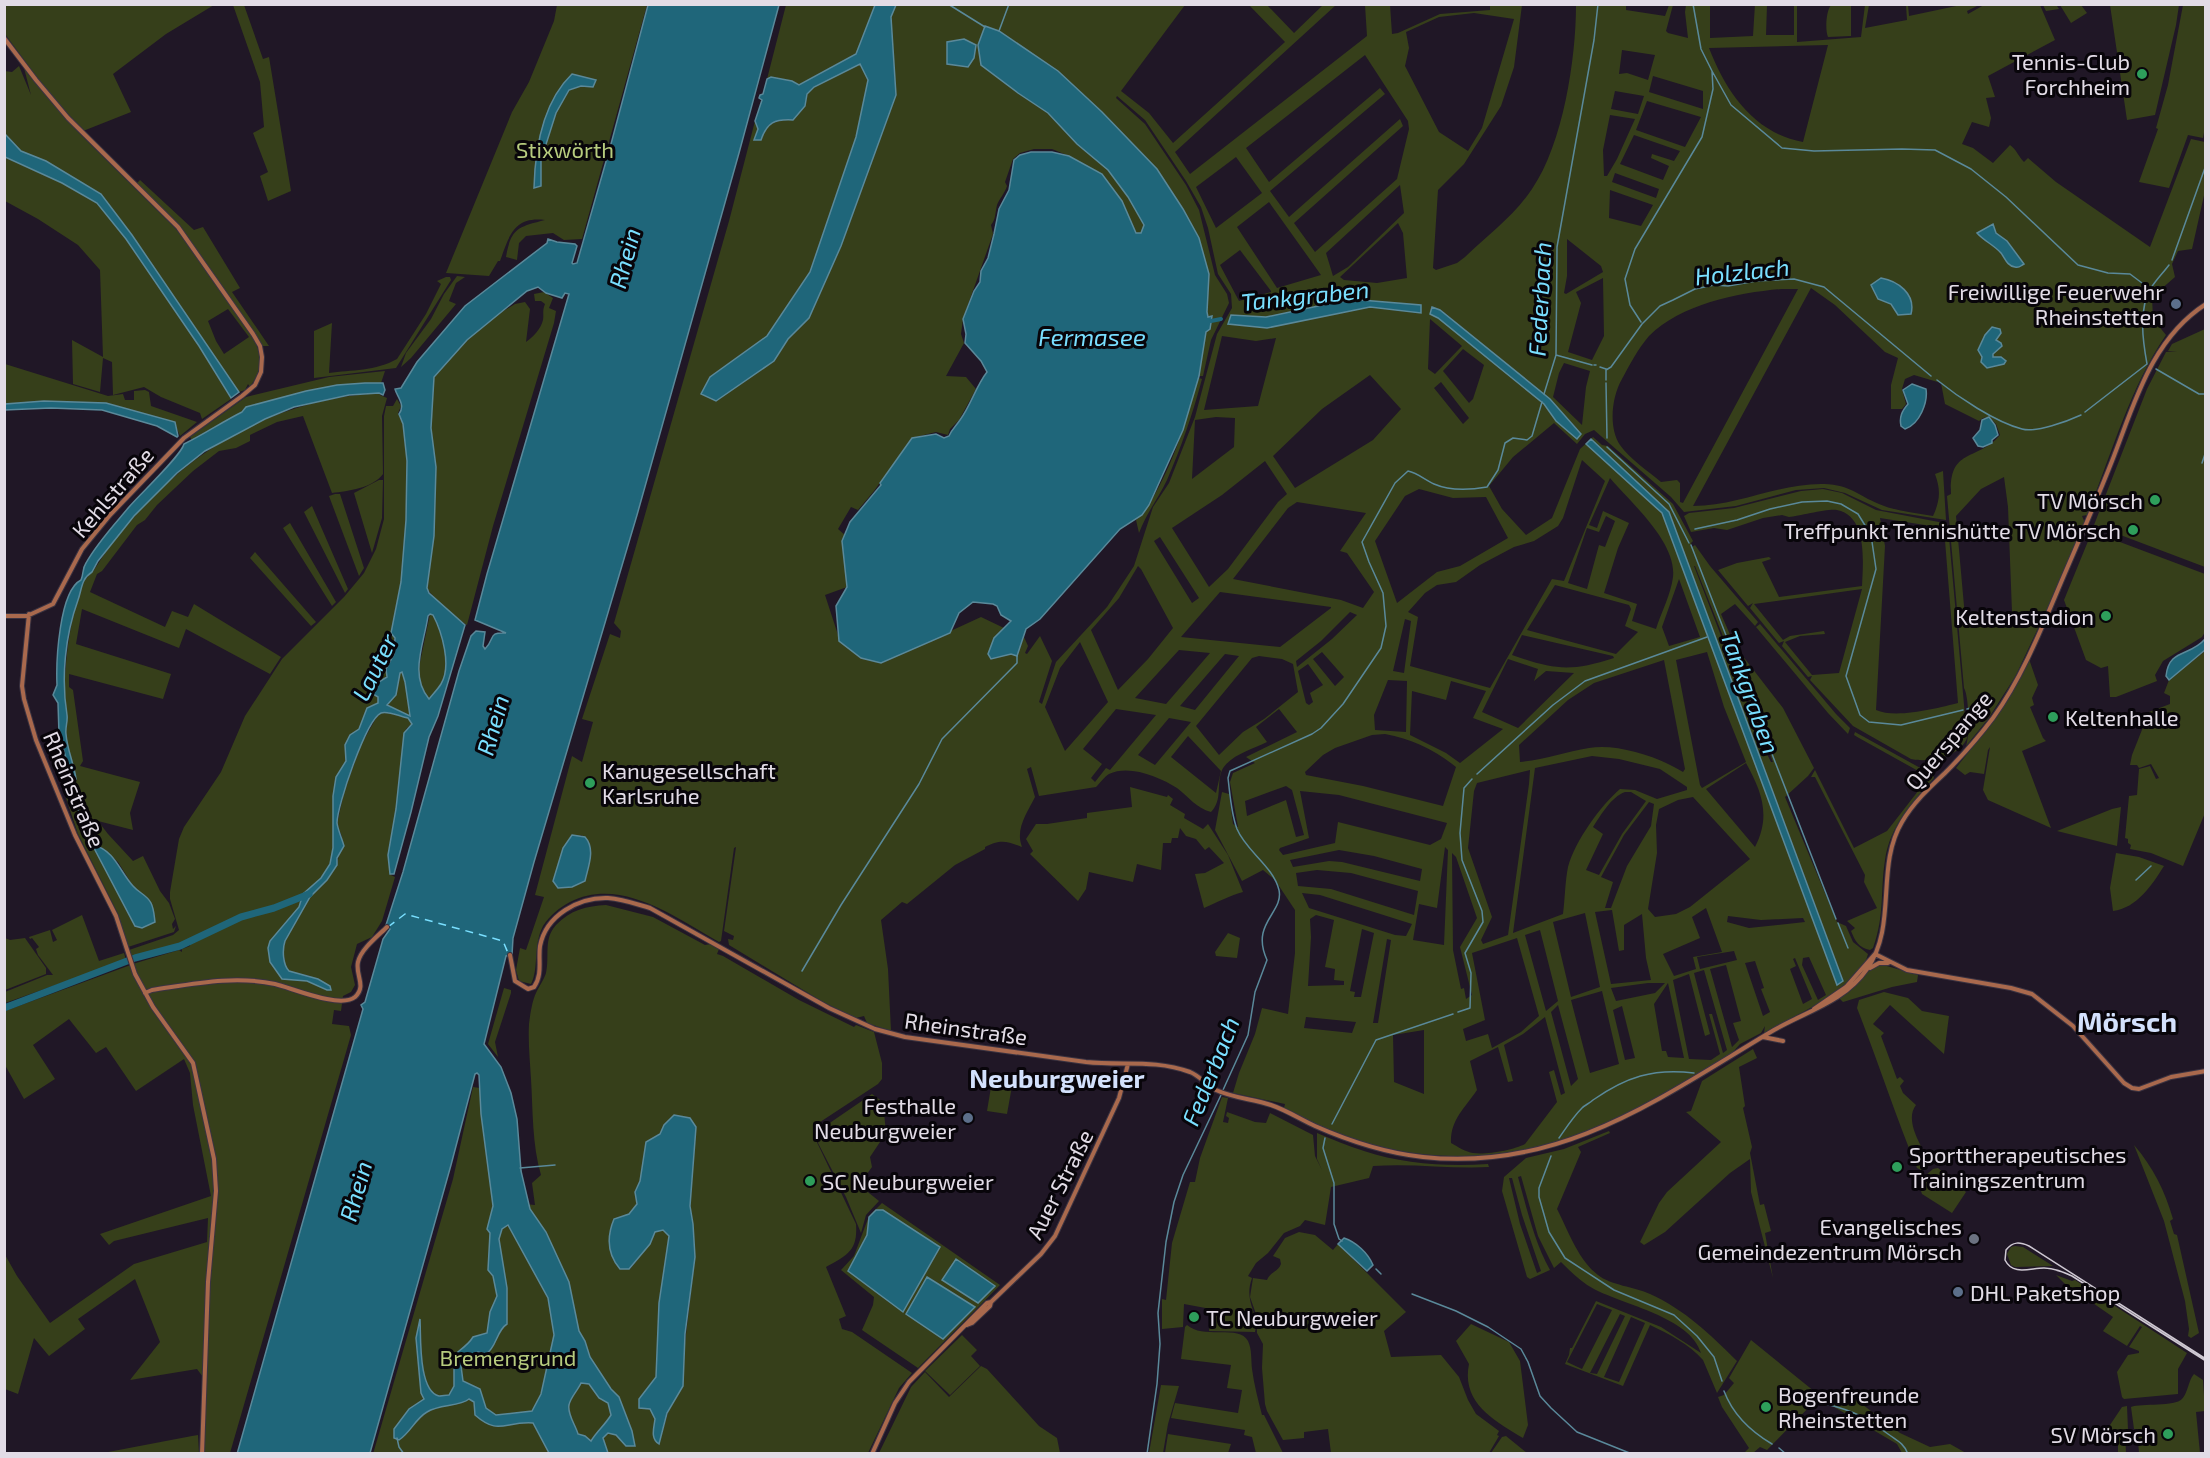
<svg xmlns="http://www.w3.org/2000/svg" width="2210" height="1458" font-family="'Exo 2',sans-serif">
	<rect width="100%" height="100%" fill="#201726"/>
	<path fill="#363f1a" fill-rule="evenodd" d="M1755,4L1767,5L1766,35H1794V5H1797V42L1861,37L1865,5H1869L1865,28L1907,20L1906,5H1908L1909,16L1961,5H1979L1967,11L1968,14L1984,5H2040L2055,40L1988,76L1995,97L1986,98L1991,118L1989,127L1972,122L1962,144L1973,148L1993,163L2010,145C2017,150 2018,156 2024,162L2028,158L2056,182L2150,247L2191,139L2205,142V191L2192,249L2178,251L2172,264L2175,277L2152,297L2153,319L2166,335C2130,387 2111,456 2087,515L2082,516L2085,523L2055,592L2015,677L1988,719L1966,746C1970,736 1969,696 1964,688L1947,496L1951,494C1949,447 1977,462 2000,435L1996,424L1989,417L1983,418L1979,421L1945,404L1941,383L1914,375L1905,379L1902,389L1906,404L1902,409H1891V385L1898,358L1885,352L1835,305L1811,288L1693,506C1738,506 1779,483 1824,484C1851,485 1857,495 1879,504C1895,511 1915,513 1933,516C1940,501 1941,490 1935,474L1943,471L1946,520L1882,510L1845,493L1824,488L1796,490L1736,506L1684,512L1671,497L1594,430L1585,434L1577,444L1554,423L1513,457L1489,486L1502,509L1526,535L1552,518L1580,449L1593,437L1602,445L1608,446L1673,504L1693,541L1691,543L1692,547L1695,545L1710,566L1758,622L1755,626L1735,604L1721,614L1735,646L1783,708L1814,768L1808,776L1785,797L1837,922L1846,926L1853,942L1868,954C1860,988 1795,1015 1764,1033L1765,1026L1761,1033L1740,1044L1732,1053C1678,1086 1622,1123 1562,1141C1467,1170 1369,1157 1284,1108L1285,1104L1233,1093L1239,1073L1255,1034L1262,1008L1288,1014L1295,953V910L1275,880L1263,870L1242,881L1215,830L1222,792L1229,794L1233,824L1238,827L1230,782L1233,773L1255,763L1246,757L1297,732L1279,709L1256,727L1267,742C1253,749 1230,755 1222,770C1216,784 1223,800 1211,812C1196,808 1189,797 1177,788C1160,777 1129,764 1109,774C1104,777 1100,783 1096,787L1039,796L1031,767L1027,769L1035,797C1027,813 1015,829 1022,847C1007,841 1000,839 985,847V849L955,865L907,904L902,902L881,920L888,969L891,1031L867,1023L864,1016L856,1018L823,1002L729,945L728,939L733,940L734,936L724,931L736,847L734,848L721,941L719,942C676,918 621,876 570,902C559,908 550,915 543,926C533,945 539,970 531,984L519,981L516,970L520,948L526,950L544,897L535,895L572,756L582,762L593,722L582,719L610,634L620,638L621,631L614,623L729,221L755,121L758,129L781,120L805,106L807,94L814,87L861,63L868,80L856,137L810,272L767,336L710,377L774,361L788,339L809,318L841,246L896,95L891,17L896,5H1185L1121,91L1149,113L1173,143L1285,42L1249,5H1267L1294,33L1323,5H1336L1175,152L1190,174L1367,36L1365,5H1390L1392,34L1398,33L1440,14L1490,10V5H1522L1514,67L1501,106L1464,164L1438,190L1433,268L1436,270L1457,263L1465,257C1488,235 1514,216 1532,189C1563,144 1576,59 1576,5H1626V10L1665,16L1669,5H1673L1666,31L1668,33L1688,38L1685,12L1686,5H1710V38L1753,36ZM1474,13L1514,19L1482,128L1468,151L1439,132L1405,66L1409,48L1406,32L1439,17ZM986,26L999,31L1058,71L1102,112L1157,169L1183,209L1209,275L1207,312L1208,317H1211L1210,329L1206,332L1199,376H1203L1211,340L1229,303L1227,294L1215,275L1199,210L1186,185L1145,124L1116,98L1117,96L1145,120L1186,181L1201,207L1208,228L1218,274L1231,294L1232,308L1217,334L1195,417L1169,483L1153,507L1134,566L1107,607L1056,662L1042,704L1039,702L1052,661L1040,636L1027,654L1025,653L1028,646L1024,637L1017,656L1011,654L991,659L994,638L1004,628L981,617L881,663L861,658L840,641L825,595L847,587L842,541L846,536L838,529L851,507L858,510L874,491L912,438L936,432L948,435L950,429L959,420L976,389L966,377L946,376L964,343L961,334L963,319L993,234L991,225C996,219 995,213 997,205C999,199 1005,193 1007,186L1005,182L1013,159L1020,153L1034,149H1052L1069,156L1122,201L1136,233H1141L1144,225L1128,197L1108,170L1077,144L1048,113L1018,93L982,66ZM1828,45L1803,142C1754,133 1726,92 1709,48ZM1622,50L1655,55L1648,80L1627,73L1619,74ZM1365,55L1408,121L1409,129L1397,179L1315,252L1294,223L1403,126L1400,119L1289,217L1270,191L1385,94L1380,88L1269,182L1246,148ZM1653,76L1703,91V109L1649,92ZM1615,91L1644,96L1638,114L1611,109ZM1647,101L1701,117L1685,147L1636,130ZM1610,115L1635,119L1617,159L1607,176H1604L1603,150ZM1634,135L1680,151L1674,161L1652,154L1651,158L1669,166L1663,180L1620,164ZM1236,157L1262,193L1216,228L1196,187ZM1615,173L1659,189L1656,198L1612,182ZM1400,185L1404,213L1348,267L1333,276L1326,253ZM1610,190L1653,205L1641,226L1609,218ZM1269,202L1321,275L1277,288L1237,227ZM1398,223L1403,233L1407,278L1377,283L1344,280L1340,277ZM1567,239L1601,266L1603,272L1566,294L1564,293L1567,276ZM1240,250L1271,291V292L1239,301L1220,265ZM1603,278L1604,336L1592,360L1568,352L1581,303L1576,292ZM1781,289H1798L1683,503L1680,502V483L1677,480L1661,482C1648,471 1630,459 1620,445C1608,427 1612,396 1622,379C1630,364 1638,349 1649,336C1681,304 1738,293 1781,289ZM1361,300L1421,305V312L1370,307L1267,328L1231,315L1266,317ZM1432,307L1441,310L1550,399L1581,433L1577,439L1556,421L1544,404L1438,317ZM1430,319L1462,346L1435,374L1428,369ZM1222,336L1256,341L1276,338L1258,406L1204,410ZM1463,349L1484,365L1473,399L1469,403L1443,371ZM1564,363L1590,371L1586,387L1582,425L1553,397L1559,373ZM1370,375L1401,409L1373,440L1295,488L1273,456L1322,409ZM1441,382L1469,418L1463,424L1434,388ZM1216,417L1235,418L1234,447L1192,479L1195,420ZM1591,440L1669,512L1843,980L1837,984L1662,513L1587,444ZM1582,460L1605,481L1564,581L1552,579L1490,688L1410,666L1418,617L1408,612L1425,593L1437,585L1456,582L1480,565L1514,547L1534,541L1558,526L1563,518ZM1265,461L1287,494L1278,502L1228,569L1209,587L1172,528L1222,495ZM2004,477L2008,507L2012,612L1965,617L1956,516L1981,489ZM1610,478C1630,502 1677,542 1673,577C1671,594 1661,613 1656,629L1632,621L1637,604L1604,593L1618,548L1629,523L1603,511L1597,528L1589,525ZM1419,489L1453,498L1486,497L1508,538L1460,566L1437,572L1397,603L1375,541L1405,496ZM1297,502L1366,513L1340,551L1347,553L1374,592L1363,608L1341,600L1233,579L1288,508ZM1606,516L1615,521L1605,547L1599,545L1587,589L1568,583L1587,528L1599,532ZM1160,537L1199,598L1192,603L1154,541ZM1138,566L1141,569L1173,628L1148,659L1118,690L1091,630L1119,598ZM1694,566H1695L1773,762H1771L1766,752ZM1679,579L1700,637L1669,646L1662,627ZM1555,585L1629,605L1631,609L1625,626L1638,632L1616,654L1527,630ZM1220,592L1331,607V608L1280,647L1181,637ZM1350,612L1357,615L1332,639L1297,667L1296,661L1321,641ZM1405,619L1411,621L1404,673L1393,671ZM1522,635L1613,656L1614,658C1570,672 1555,670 1512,655ZM1080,642L1108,702L1065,751L1045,707L1060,668ZM1179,650L1210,653L1166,704L1135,698ZM1322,652L1344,677L1335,686L1313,659ZM1707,652L1724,707L1746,762L1702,788L1700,785L1676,660ZM1225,654L1239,656L1195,710L1180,706ZM1259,656L1282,659L1293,664L1298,692L1264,719L1243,732L1219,755L1196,726L1252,658ZM1508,659L1538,669L1534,681L1546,671L1574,673L1518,728L1482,712ZM1664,660L1685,769L1683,772C1659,757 1617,743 1589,748C1566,752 1542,760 1520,762L1519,745L1568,700L1594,683ZM1308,664L1323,685L1310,693L1313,702L1309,705L1306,703L1298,671ZM1388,680L1407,681L1406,732L1375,730L1374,715ZM1451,681L1486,691L1473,718L1503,729L1460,763L1446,753L1410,735L1412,691L1446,700ZM1116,709L1156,715L1110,770L1106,768L1095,782L1091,778L1102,764L1083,749ZM1169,718L1191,722L1155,765L1138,755ZM1385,734C1412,739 1435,750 1456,767L1443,806L1363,786L1306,775L1305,772L1323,755L1335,748L1372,735ZM1188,736L1221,771L1216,793L1171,757ZM1592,756L1619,759L1660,769L1687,787V790L1657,799L1635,790L1620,789C1601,805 1575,841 1568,867C1565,882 1565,899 1563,914L1513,933L1535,768ZM1746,763C1762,792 1771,816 1755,847L1706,789ZM1530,770L1529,784L1508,935L1483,944L1481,940L1492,917L1468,848L1474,791L1477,783ZM1286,786L1292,790L1304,835L1296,837L1286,800L1247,816L1245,801ZM1300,791L1339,795L1447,823L1441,839L1430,845L1338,822L1335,843L1283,855L1279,850L1280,848L1309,838ZM1625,792H1631L1646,801L1622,834L1599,875L1586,870L1603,834L1593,827C1601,815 1611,797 1625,792ZM1693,797L1750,859L1690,907L1676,914L1655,917L1648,909L1657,853L1656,825L1659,809L1678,800ZM1649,802L1654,804L1651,826L1627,866L1611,908H1605L1613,882L1601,877L1624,835ZM581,835C598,844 588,865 585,880H553L557,869ZM1445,847L1448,850L1444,945L1413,940L1419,904L1437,908ZM1339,850L1374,856L1422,869L1420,881L1342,862L1329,861L1293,867L1290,860ZM1452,853L1456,857L1477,918L1460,947L1472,995L1466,999L1464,988L1461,989L1453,950ZM1317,870L1351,873L1418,891L1414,915L1331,889L1298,886L1296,873ZM1302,893L1320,895L1412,924L1406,936L1395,935L1309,908ZM1706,908L1722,952L1693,957L1696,969L1674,976L1663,954L1700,938L1692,917ZM1612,910L1619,951L1624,950V925L1642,914L1646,958L1651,980L1611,984L1595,912ZM1585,913L1600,987L1571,997L1553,922ZM1316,915L1334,920L1325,967L1335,969L1334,980L1344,981V985L1308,986L1311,937L1310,919ZM1728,916L1761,920L1803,918L1805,922L1749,928L1727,922ZM1362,929L1374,933L1361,997H1354L1355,992L1350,991ZM1540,930L1558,1001L1546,1011L1525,935ZM1517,938L1539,1016L1521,1032L1492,1048L1488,1034L1466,1041L1463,1029L1485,1020L1472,953ZM1387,939L1391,940L1378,1023H1373ZM1734,951L1737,960L1700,969L1697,957ZM1809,957L1826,995L1818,1000L1802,965L1803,958ZM1795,958L1812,999L1803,1004L1790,969L1796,966L1793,959ZM1755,961L1764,988L1761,989L1770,1012L1763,1016L1745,963ZM1726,965L1741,1021L1733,1023L1739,1040L1732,1047L1710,969ZM1704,970L1727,1050L1723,1053L1712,1014H1709L1720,1054L1711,1060L1689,1059L1673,980L1689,974L1705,1036L1710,1034L1694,973ZM1648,983H1665L1655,993L1616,1001L1611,988ZM1668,983L1684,1058L1668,1057L1666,1051H1662L1654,1004ZM1602,991L1619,1064L1590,1073L1571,1000ZM1558,1005L1578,1079L1571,1086L1551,1012ZM1622,1006L1635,1058L1625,1060L1613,1010ZM1306,1017L1356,1022L1352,1033L1304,1028ZM1545,1017L1565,1093L1561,1095L1554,1070L1549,1072L1557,1102L1525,1144C1514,1150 1486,1155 1473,1153C1466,1152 1458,1147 1451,1143C1450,1120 1465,1108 1477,1090L1470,1061L1498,1047L1508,1082L1513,1081L1504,1045L1523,1034ZM1424,1030V1094L1394,1082L1393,1035Z
		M4,5H214L166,34L113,74L131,112L83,131L44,87L5,34Z
		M233,5H244L263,59L269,57L291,191L268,201L260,176L268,172L253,133L264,127L260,82Z
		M557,5H647L582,239L564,240L553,233L526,236L519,243L517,260L506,257C511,228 518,227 545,220C513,216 509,237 500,261H498L489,276L446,273L512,112L529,82L554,21Z
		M786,5H875L856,54L799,85L792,81L771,77L767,79Z
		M1831,5H1851V36L1828,37C1825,30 1826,11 1831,5Z
		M2043,5H2081L2087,13L2071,23L2060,5L2057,6L2059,9L2046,11Z
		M2110,5H2179L2176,25L2155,115L2127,120Z
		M2183,5H2205V127L2203,138L2188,135L2169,188L2139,182L2158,129L2156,128L2168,85Z
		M19,66L31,95L24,68L78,132L176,229L238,314L254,338L259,352L260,365L258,374L250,387L248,384L245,390L239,392L132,235L101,194L46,161L21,151L5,134L4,71L12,72ZM228,309L249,337L224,354L216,341L208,321Z
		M4,157L62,183L97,203L126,239L199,346L231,399L202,419L200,413L161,397L144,387L113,395L112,362L103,358L100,392L73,384L72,340L103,357L100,270L78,245L38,219L5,201Z
		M140,180L194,230L203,227L240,288L232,292L269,346H262L255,333L186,235L175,221L137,183Z
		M457,276L465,277L456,283L449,301L456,304L411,358L401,367L406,353L431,319L444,294Z
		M446,277H450L451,280L396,368L314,378V331L332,323L329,373C351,370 376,371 397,359L426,314L441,284L437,281Z
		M544,292L553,298L549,308L556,311L554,323L493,526L467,625C460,621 430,595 427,588L434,536L436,467L431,428L434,377L467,340L493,317L515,304L525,302L530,309L526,342C533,337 541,329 543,320C544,314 542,311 545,304L541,301H535L534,294Z
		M2205,329V567L2094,525L2147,389L2166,352L2177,351H2168L2172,344Z
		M5,364L108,396L123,394L125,400H134V391L145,390L149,392L151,406L197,422L180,436L174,422L106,403L44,401L5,404Z
		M385,371L381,383L337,385L246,407L242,412L201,435L193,442L190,437L246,397L329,377Z
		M1199,378L1202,379C1193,413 1181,448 1167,480C1158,499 1147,512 1139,533L1136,520C1154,505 1177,450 1183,428C1188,411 1191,393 1199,378Z
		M379,393L380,395L387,398L382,416L383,474C373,488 348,491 332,493L303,416L277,422L250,435V441L236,448L219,451L193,471L157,505L145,520L137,525L102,571L97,574L90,592L165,627L172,611L188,617L194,604L281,657L270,674L186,629L179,648L82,609L76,644L171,674L163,699L69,674V687L73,690L83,761L80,766L140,782L130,813L133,830L98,821L108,834L133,861L143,856L160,891L169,903L175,919L172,924L173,929L176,926L174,932L128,947L118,914L78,834L61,783L76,779C74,764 67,750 66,735C65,729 67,723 67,717C66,711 63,705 64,699C65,661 69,624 81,588C83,579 89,576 94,570C100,561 105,552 112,544C179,455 267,400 379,393ZM94,846L101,847L118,862L133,886L152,905L154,922L130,918L111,878L95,850Z
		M397,399L401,406L398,413L403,424L407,461L406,520L401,582L395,611L394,654L386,669L387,676L380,681L378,703L368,710L359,729L350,735L345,745L346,761L336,777L333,796V848L330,864L321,878L303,894L299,907L281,928L282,979L307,981L327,990L310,976L288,971L286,969L283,949L285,941L310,897L327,880L337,865L342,837L337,824L344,792L361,745L376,718L381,713L385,712L408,718L412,724L406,729L396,809L388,854L391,875L395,877L382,921L372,937L357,944L351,967L355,985L351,992L343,996L341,1011L334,1010L332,1024L349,1026L351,1035L230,1453H204L206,1381L197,1369L130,1380L160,1342L135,1279L78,1319L85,1329L49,1356L34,1338L18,1394L5,1389L4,1253L17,1276L50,1323L134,1264L207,1242L208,1218L114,1241L109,1245L100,1234L211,1196L193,1105L190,1073L184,1059L136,1091L106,1047L96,1053L69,1019L33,1045L55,1079L24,1099L5,1065V1011L136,963L179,950L182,952V949L190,946V940L131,957L129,950L173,935L179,930L170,899V892L179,839L184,827L221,772L245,716L282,659L344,597L364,573L376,549L384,519V416L386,406H393Z
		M379,480H383L382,518L372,553L354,493Z
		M1823,489L1842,493L1876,510L1944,523L1948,526L1967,738C1960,757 1929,763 1911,759L1853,726L1810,680L1812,676L1808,677L1782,646L1784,641L1779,643L1750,608L1753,603L1748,606L1718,570L1737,563L1769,557L1771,559L1762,562L1779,597L1862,586C1863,563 1868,516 1837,510C1829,508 1799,516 1789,517L1782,515L1763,518L1727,530L1714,528L1691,532L1684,516L1689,513L1734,508L1801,491ZM1880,518L1944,528L1958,703C1938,708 1896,719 1876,710L1885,546ZM1862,589L1839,673L1812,675L1785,642L1800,636L1825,634L1824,631L1790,636L1783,640L1754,604Z
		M335,494H340L364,568L359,576L329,496Z
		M312,506L348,589L345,593L304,512Z
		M290,523L336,602L332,606L283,528Z
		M2093,529L2097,530L2096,533L2205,574V632L2202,637L2163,661L2155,675L2157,681L2116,697H2110L2108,666L2101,668L2086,660L2064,600Z
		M255,552L316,622L311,626L250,558Z
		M430,614L433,615C442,632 452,666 441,684C438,689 433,694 429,699L422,691L418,672Z
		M1760,624L1836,714L1850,728L1848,734L1828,713L1756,627Z
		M2205,651L2206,775L2204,776L2206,779L2205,813L2183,866L2151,853L2130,849L2131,845L2128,843V839L2125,838L2129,796L2137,795L2139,769L2150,766L2156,779L2159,778L2151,764L2139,768L2137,765H2130L2132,755L2149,712L2170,704V696L2164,693L2169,680Z
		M2029,659L2038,685L2032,698L2034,705L2030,707L2043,738L2046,741L2022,751L2051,828L1988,800L1983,790L1990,747L1988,750L1984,774L1970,772L1965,775L1956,768L1993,721Z
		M402,672L405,682L410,716L387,705L396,695L400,673Z
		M1855,732L1933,775L1934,778C1912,802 1890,826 1885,860C1880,892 1885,915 1873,948L1870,950C1859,948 1855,941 1851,931L1855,928L1847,921L1877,908L1864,882L1865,875L1815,777H1811L1815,770L1854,848L1887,831L1929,777L1859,738L1854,735Z
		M1130,787L1167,797L1168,795L1173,799L1170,805L1185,814L1184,818L1203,829L1208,824L1228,855L1243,892C1229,896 1218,902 1204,908L1195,874L1205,873L1224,863L1209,847L1205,850L1196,839L1186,836L1180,828L1178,838H1172L1171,843H1163L1161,870L1137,864L1133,882L1089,872L1086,889L1078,901L1030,854L1033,851L1026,839L1036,824H1047L1087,818V813L1132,807Z
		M2121,807L2117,846L2057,831L2112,809Z
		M2116,853L2139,857L2164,866C2152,885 2137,908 2113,911L2110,888Z
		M606,905L653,917L705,945L711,944L719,949L717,954L723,956L799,1000L854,1027L856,1025L874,1032L882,1063V1079L878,1084L814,1126L818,1131L872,1094L883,1102L886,1133L870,1157L872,1167L859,1185L879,1201L866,1215L861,1233L846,1197L818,1143L819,1140L815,1133L813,1134L856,1224C858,1251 847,1255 826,1267L846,1316L839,1319L842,1329L852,1332L912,1373L899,1388L868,1453L373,1454L453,1179L473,1087L480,1088L484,1139L524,1204L535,1205L532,1183L541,1175C532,1144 533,1111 531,1079C530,1061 528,1042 529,1024C530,1016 532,1001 536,993C539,986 544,980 546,973C550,956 543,939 556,925C570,910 587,906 606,905ZM664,1125L696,1127L690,1206L693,1224L695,1257L683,1360L659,1444L653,1434L655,1419L650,1409L639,1399L656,1377L659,1303L669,1236L663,1230L655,1232L650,1244L630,1269L614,1219L629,1214L637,1204L635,1192L640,1181L646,1143L660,1134Z
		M82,915L99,961L124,953L126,960L5,1003V992L47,975H53L38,955L36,949L39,947L32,938L30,939L29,937L50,930L53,942L57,940L52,930Z
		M1228,933L1240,938L1237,958L1216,956L1215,952Z
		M5,938L10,940L25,938L46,968V974L5,990Z
		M1880,964L1918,975L1917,982L1892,987L1843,1002L1839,998L1872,968Z
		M504,988L511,990V993L495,1042L498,1057L488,1044Z
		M1884,992L1908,998L1922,1011L1949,1016L1944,1054L1890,1005L1873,1024L1884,1033L1881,1036L1897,1079L1900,1077L1904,1081L1900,1086L1903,1093L1916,1105C1904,1120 1921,1147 1930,1161L1921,1170L1917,1168C1895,1115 1878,1061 1857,1008L1859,1000Z
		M1753,1049L1757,1058L1739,1067L1745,1106L1743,1108L1752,1147L1750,1153L1760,1205L1764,1204L1771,1231L1765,1233L1773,1278L1751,1192L1750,1159L1730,1173L1665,1232L1644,1245L1640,1242L1659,1203L1667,1192L1721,1142L1686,1112L1691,1111L1702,1081Z
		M1002,1085L1012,1086L1007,1114L987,1111L991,1087L1001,1089Z
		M1222,1097L1228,1098L1223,1122L1228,1123L1229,1118L1226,1116L1227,1112L1255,1122L1266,1123L1270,1113L1313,1135L1315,1156L1322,1170L1317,1159V1133C1332,1139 1348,1146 1364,1151C1403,1164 1448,1167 1488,1164L1489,1167C1450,1169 1412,1163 1373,1166L1369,1178L1331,1187L1325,1225L1305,1220L1300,1226L1284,1233L1268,1253L1256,1263L1248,1276L1252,1278C1243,1303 1260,1313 1255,1332L1209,1331L1211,1309L1184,1304L1183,1327L1162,1329V1299L1166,1300L1172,1243L1190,1182H1195L1200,1158Z
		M1609,1131L1610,1133L1578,1147L1581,1152L1557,1209C1568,1230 1578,1260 1598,1275C1610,1285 1635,1287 1650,1294C1685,1310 1710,1334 1737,1361L1717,1393L1703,1360C1689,1344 1669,1334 1650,1325L1623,1386L1565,1364L1569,1355L1570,1348H1572L1596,1301L1661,1327L1701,1353C1690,1317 1624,1305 1594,1289C1581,1282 1571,1272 1561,1262L1554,1268L1538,1236L1521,1176L1518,1177C1527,1209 1534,1241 1550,1270L1530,1279L1527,1277L1502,1191L1504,1177L1526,1158L1564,1149ZM1509,1178H1512L1522,1215L1541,1271L1537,1273L1520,1224ZM1597,1304L1612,1310L1582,1369L1567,1362ZM1620,1314L1625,1316L1597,1374L1590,1373ZM1631,1317L1645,1323L1619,1382L1604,1377Z
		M2134,1145C2153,1167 2165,1191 2173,1219L2170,1221L2174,1234L2177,1235L2199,1333L2191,1338L2188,1336L2189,1329L2185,1301L2164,1221Z
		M1938,1168L1966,1192L1952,1213L1922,1194L1918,1182L1933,1169Z
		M882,1203L1000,1285L918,1368L862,1330L873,1305L874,1297L841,1270L854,1256L869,1216Z
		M1299,1232L1315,1235L1333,1250L1338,1244L1406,1312L1384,1331L1391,1357L1441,1355L1459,1377L1468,1400L1476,1414L1499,1431L1497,1435L1499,1436L1489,1453H1331L1328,1429L1304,1432V1438L1283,1440L1267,1411L1265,1404L1262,1368L1263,1344L1257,1333V1317L1250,1297L1253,1278L1267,1280C1270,1272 1278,1272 1281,1264L1280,1259L1273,1256L1285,1238Z
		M2015,1246L2023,1247L2053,1266L2015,1267L2011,1265L2007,1254L2011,1247Z
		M2056,1275L2072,1281L2075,1280L2187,1353L2178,1369V1394L2124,1399L2122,1397L2117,1372L2128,1355L2139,1353V1351L2129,1347L2142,1327L2140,1326L2127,1346L2103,1331L2113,1317L2064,1283Z
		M1471,1324L1509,1342L1520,1361L1528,1425L1523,1438C1495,1421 1461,1403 1469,1364L1456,1341Z
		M1187,1325C1204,1340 1239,1324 1248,1341C1252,1349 1251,1360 1252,1369C1254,1384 1258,1400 1262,1415H1264L1283,1453H1256L1252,1437L1244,1435L1245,1430L1171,1418L1175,1403L1238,1413L1242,1390L1227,1388L1231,1365L1181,1359L1185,1327Z
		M962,1335L977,1350L971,1356L980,1366L950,1395L925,1371Z
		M1751,1340L1820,1396L1767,1450L1760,1447L1753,1453H1744L1749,1448L1722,1407L1718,1397L1724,1395L1734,1383L1729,1378Z
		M981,1366L987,1369L1039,1426L1057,1438L1060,1453H879L911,1387L925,1372L949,1397Z
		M2194,1374L2203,1380L2205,1411L2196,1412L2200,1453H2139L2137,1429H2134L2131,1407C2142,1403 2175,1407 2182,1399C2188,1393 2188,1381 2194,1374Z
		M1161,1385L1179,1386L1168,1424L1163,1453H1149Z
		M1842,1389L1900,1433L1930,1447L1950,1444L1966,1453H1902L1897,1444L1829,1404Z
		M2127,1406L2128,1430H2119L2125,1431L2126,1453H2118V1435L2108,1428L2122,1407Z
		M1168,1434L1231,1444L1228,1453H1165Z
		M198,1435L199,1453H103L192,1436Z
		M1506,1436L1527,1453H1491L1502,1437Z"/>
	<path fill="#1f667a" stroke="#5a899a" stroke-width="1.5" fill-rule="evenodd" d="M648,5H779L739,153L637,515L534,862L513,938L512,955L506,956L484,1044L501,1067L511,1093L517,1119L521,1171L530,1209L546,1232L569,1282L579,1331L585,1341L590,1357L611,1389L619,1397L632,1431L635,1446H626L616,1435L608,1433L603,1438L608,1453H549L533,1423C504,1421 499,1436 475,1415L474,1402L469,1399C459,1407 440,1404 427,1412C415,1419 411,1432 399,1440L394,1438V1429L409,1409L424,1399L421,1393L416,1338L420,1319C421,1336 418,1391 439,1396C440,1396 448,1395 449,1395L454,1386V1367L445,1365C452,1353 466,1349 473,1337L487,1333L490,1312L497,1296L493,1276L488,1270L490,1233L487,1229L493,1206L481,1114L479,1075L477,1073L475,1074L451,1165L370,1453L237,1454L350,1055L363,1009L361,1005L365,1002L383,939L390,929L386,925L403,872L459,671L471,636L476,631L485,632L483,646L485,649C496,638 487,632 506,633L475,620L487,574L569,294L565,293L562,298L546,293L538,287L527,291L467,340L434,377L431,428L436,467L434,536L427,588L429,593L465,625L438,716L429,737L411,812L394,874H390L388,855L396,809L404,733L412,724L408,718C401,717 387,710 381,713C366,720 337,806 337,823C338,830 342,839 344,846L337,858V865L327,880L310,897L285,941C282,950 283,965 289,971L318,979L330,986L331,990H327L307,981L282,979L270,962L268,948L270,941L299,907L303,894L321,878L330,864L333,848V796L336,777L346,761L345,745L350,735L359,729L367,708L378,703V697L373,694L377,683L387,677L386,669L394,654L395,638L391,633L401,582L406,520L407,461L403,424L399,414C406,405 397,397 395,389L401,388L417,362L465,306L547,243L548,239L557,242L575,244L577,246L572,263L573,264L577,263L611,144ZM430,614L433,615C442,632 452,666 441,684C438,689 433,694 429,699C409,675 424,644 428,616ZM402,672L405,682L410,716L387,705L396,695L400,673ZM508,1225L548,1298L554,1335L541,1394L532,1411L496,1415L486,1408L480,1389L463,1381L461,1366L466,1359L478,1352L486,1354C497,1347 496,1331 507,1324V1288L499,1239L502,1229ZM581,1383L589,1384L599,1398L608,1403L611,1415C605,1425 597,1431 591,1441L585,1436L578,1434C576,1426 567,1414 569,1405C570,1398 578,1390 581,1383Z
		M875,5H896L891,17L896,95L841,246L809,318L788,339L774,361L716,401L701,394L710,377L767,336L810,272L856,137L868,80L860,64L814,87L807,94L805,106L793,120C775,119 767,122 761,140H754L758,129L755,121L762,100L759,98L760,95L763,94L767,79L771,77L792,81L799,85L856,54Z
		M985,26L999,31L1058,71L1102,112L1157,169L1183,209L1199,238L1209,274L1207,312L1208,317L1212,316L1210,329L1206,332L1199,376L1183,430L1149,505L1142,515L1120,529L1040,619L1026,629L1017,656L1011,654L991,659L988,654L994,638L1011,621L1001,615L997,606L993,604L973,602L959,613L950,633L881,663L861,658L839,641L836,606L847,587L842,541L850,522L881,485L880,483L912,438L936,434L944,438L949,436C952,429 956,426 960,420C971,405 976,386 987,372L981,361L965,343L966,334L963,319L974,291L980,282L981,271L988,258L994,234L999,209L1009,190L1014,160L1020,155L1031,152H1052L1069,156L1102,174L1122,201L1136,233H1141L1144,225L1128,197L1108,170L1077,144L1048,113L1018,93L981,65L978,45Z
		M964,39L976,45L974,58L968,67L947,64V42Z
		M572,74L596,80L593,87L581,86L569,90L556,113L541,160V186L534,188C535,148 542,103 572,74Z
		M5,134L21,151L46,161L101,194L132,235L239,392L231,398L199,346L126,239L97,203L62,183L5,157Z
		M1993,224L1996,233L2007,241L2024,264C2020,266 2020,268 2015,267C2007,266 2005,258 2001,253C1994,245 1984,241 1977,233Z
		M1881,278C1898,281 1916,294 1911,314L1898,315L1891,304L1878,299L1871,285Z
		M1361,300L1421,305V313L1370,307L1267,328L1228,324L1231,315L1266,317L1337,302Z
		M1432,307L1440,310L1550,399L1581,434L1577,439L1556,421L1544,404L1438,318L1430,314Z
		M1992,327L2000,329L2001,333L1996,340L2001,343L2002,346L1993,354V357H2001L2006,361L2004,364L1987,368L1981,362L1982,357L1978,350L1985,335Z
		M365,383H383L385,390L383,395L379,393L349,395L294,407L265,419L205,451L177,473L134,516L98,561L92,572C81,579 82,589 78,600C65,636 61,678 67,715C68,721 65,728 66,734C67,749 74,764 76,779H72L59,734L58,703L53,695L57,685C56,662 59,591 81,580C84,573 82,569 86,563C97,543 114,525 129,507C140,494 181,456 184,444C203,435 222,422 242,412L246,407L306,391L337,385Z
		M1912,384L1926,389C1928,402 1920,424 1905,429L1901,426C1899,417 1902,411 1908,404L1903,390Z
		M44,401L106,403L175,422L178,436L177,437L157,426L102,410L51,408L5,410V404Z
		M1989,417L1995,425L1998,435L1992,440V443L1983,447L1978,446L1973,438L1980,430L1982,420Z
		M1591,439L1669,512L1843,981L1837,985L1662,513L1586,444Z
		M2205,639V650L2169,680L2166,676C2169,648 2190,657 2205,639Z
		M572,835L585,837C596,849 588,867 585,881L572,887L558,888L553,881L563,848Z
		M94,845C115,851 120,872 133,886C139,893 147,895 151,903C154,909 154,915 155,922L142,928L135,926L95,850Z
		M674,1115L690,1118L696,1127L690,1206L693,1224L695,1257L685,1334L683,1386L667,1413L659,1444C650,1438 654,1428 655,1419L650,1409L639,1408V1399L656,1377L659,1303L669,1236L663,1230L655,1232L650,1244L629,1269H620C607,1254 607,1236 614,1219L629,1214L637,1204L635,1192L640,1181L646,1142L660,1134L664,1125Z
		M876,1210H883L940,1247L903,1312L848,1271L867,1235L869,1217Z
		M1344,1238C1356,1242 1368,1253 1373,1265L1367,1271L1338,1244Z
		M956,1259L995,1286L978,1303L942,1280Z
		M927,1277L975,1307L943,1339L906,1314Z"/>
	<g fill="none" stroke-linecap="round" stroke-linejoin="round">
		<path stroke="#5a899a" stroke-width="1.5" d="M948,4L985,27
			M999,31L1009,4
			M1712,71L1731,105L1782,148L1814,151L1902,149L1935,150L1971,169L2006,197L2078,265L2108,273L2130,274L2150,289
			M2172,260L2206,165
			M1641,322L1630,305L1625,279L1635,249L1702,137L1713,89L1712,71L1701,49L1693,4
			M1556,355L1592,365
			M1594,365H1596
			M1600,367L1606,369
			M2156,369L2199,394H2206
			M1606,380V370L1611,367L1642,324L1660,306L1673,300L1695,289L1714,285L1728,286L1756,281L1794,279L1824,287L1931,376
			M1937,380C1958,397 1995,422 2022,429C2036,433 2068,421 2081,415
			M1606,383L1607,438
			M1544,394L1556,355L1557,247L1594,40L1598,4
			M2085,412L2147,364C2143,342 2138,309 2151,288C2156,280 2163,273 2169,265
			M2206,418V424
			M1607,447L1669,504L1689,543
			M2202,463L2206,451
			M1695,529L1737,520L1770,509L1802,502L1827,501L1841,504L1858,514L1871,535L1876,569L1846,676L1860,715L1869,722L1901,725L1963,710
			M1691,545L1836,919
			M1967,709L1991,702
			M1477,774L1553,705L1585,681L1707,637
			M74,780L80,821L94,845
			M2136,880L2151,866
			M1838,923L1848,948
			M802,971L841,905L919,784L942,739L1017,663V656
			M1458,1012L1470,1008L1471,973L1465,953L1483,922L1482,911L1462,860L1460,833L1464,788L1472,779
			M1223,1090L1248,1035L1255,992L1267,960C1250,923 1284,913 1279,890C1273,866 1246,851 1237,829C1231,813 1230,794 1228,778L1230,771L1312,734L1321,728L1343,704L1381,648L1386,626L1383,593L1369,562L1362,542L1395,483L1408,471C1418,473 1425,480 1434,484C1450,491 1470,490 1487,487L1498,470L1505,443L1513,438L1527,440L1532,436L1542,402
			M1332,1124L1376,1040L1453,1014
			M1325,1138L1323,1148L1334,1183V1224L1339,1239L1342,1241
			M1559,1138C1566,1128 1573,1117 1582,1108C1585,1105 1590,1103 1593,1100C1626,1077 1653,1068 1694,1073
			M1551,1156L1539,1188V1197L1549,1232L1565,1258L1614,1290L1674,1315L1697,1336L1714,1357L1722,1381
			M520,1168L555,1165
			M1376,1269L1381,1274
			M1412,1294L1456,1311L1488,1327L1521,1349L1528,1362L1540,1396L1551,1408L1577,1432L1632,1454
			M1724,1391C1733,1415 1750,1431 1772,1444
			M1826,1404C1854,1411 1865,1417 1888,1434C1896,1440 1904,1443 1908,1454
			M397,1438L399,1447L404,1454
			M1779,1448L1786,1454
			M1147,1454L1157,1384L1160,1344L1158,1313L1166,1242L1174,1202L1183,1175L1221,1095"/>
		<path stroke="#1f667a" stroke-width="4" d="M1211,321L1221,319"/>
		<path stroke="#1f667a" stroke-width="7" d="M4,1008L135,958L180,946L241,917L274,908L309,894"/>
		<path stroke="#79dfff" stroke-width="1.5" stroke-dasharray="8 6" stroke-linecap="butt" d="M388,927L405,914L503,941L508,953"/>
		<g stroke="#3b3341" stroke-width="6">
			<path id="secondary" d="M4,38L36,80L68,118L178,227L253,334L260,346L262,357L261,372L255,385L242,396L184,438L110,515L82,549L53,604L27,616H4
				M29,614L22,686L24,699L36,740L75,835L116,916L135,974L153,1007L193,1063L214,1159L216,1191L208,1282L202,1454
				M1875,954L1907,970L2011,988L2032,994L2073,1026L2124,1083L2132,1088L2139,1089L2171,1077L2206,1071
				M510,955L515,981L528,989L534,987C543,974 538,960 540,946C546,915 579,897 608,898C623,899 636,904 650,908L829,1008L875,1029L905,1037L1086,1062C1122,1066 1154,1059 1190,1072C1200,1076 1206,1085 1216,1090C1233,1098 1253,1099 1271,1105C1286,1110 1300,1119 1315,1126C1349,1141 1386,1153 1423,1157C1562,1172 1661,1097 1774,1030C1807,1011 1844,1002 1867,969C1898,925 1875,867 1902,822C1913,803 1929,788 1945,773C1962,756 1978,738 1993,718C2024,675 2044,622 2065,573C2081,536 2097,499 2112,461C2134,405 2151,339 2206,304
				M1870,968L1879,963H1888
				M145,993L152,990C193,984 234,975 275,984C292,988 340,1009 355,997C367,986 355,975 358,962C361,949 378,936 387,927
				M1814,1009L1846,987L1875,954
				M1763,1037L1783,1041
				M967,1325L972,1323L990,1306L991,1302L1041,1254L1055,1236L1119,1098L1128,1064
				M872,1454L895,1403L909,1382L987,1303L991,1302"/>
		</g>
		<use href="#secondary" stroke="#a9694d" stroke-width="4"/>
		<path stroke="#cec8d2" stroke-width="1.5" d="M2206,1359L2029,1246C2020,1242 2013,1241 2006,1250L2005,1260C2013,1276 2030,1268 2044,1268C2054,1268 2063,1272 2072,1276L2206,1361"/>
	</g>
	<g fill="#2e9e5b" stroke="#08050a" stroke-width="2">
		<circle cx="2142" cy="74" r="6"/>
		<circle cx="2155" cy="500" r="6"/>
		<circle cx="2133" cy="530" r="6"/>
		<circle cx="2106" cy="616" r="6"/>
		<circle cx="2053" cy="717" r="6"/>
		<circle cx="590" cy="783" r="6"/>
		<circle cx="1897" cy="1167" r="6"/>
		<circle cx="810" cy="1181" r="6"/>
		<circle cx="1194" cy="1317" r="6"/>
		<circle cx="1766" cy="1407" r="6"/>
		<circle cx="2168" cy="1434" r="6"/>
	</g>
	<g fill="#5c6f8a" stroke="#08050a" stroke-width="2">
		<circle cx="2176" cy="304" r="6"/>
		<circle cx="968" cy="1118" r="6"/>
		<circle cx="1958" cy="1292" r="6"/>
	</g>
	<circle fill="#6b7280" stroke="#08050a" stroke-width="2" cx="1974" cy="1239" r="6"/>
	<g text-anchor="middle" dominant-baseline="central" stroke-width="6" stroke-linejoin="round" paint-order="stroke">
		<g font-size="22" fill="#e2dce6" stroke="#08050a" text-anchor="end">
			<text x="2130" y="61">Tennis-Club<tspan x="2130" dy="25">Forchheim</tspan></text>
			<text x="2164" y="291">Freiwillige Feuerwehr<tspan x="2164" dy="25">Rheinstetten</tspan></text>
			<text x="2143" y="500">TV Mörsch</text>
			<text x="2121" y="530">Treffpunkt Tennishütte TV Mörsch</text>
			<text x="2094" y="616">Keltenstadion</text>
			<text x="2065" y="717" text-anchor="start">Keltenhalle</text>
			<text x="602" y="770" text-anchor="start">Kanugesellschaft<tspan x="602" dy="25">Karlsruhe</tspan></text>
			<text x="956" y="1105">Festhalle<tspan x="956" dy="25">Neuburgweier</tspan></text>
			<text x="1909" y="1154" text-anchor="start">Sporttherapeutisches<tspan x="1909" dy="25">Trainingszentrum</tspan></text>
			<text x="822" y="1181" text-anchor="start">SC Neuburgweier</text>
			<text x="1962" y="1226">Evangelisches<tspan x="1962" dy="25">Gemeindezentrum Mörsch</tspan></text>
			<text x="1970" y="1292" text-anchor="start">DHL Paketshop</text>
			<text x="1206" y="1317" text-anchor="start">TC Neuburgweier</text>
			<text x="1778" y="1394" text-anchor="start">Bogenfreunde<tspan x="1778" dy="25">Rheinstetten</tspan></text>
			<text x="2156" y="1434">SV Mörsch</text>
		</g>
		<g font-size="22" fill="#b7cc7e" stroke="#08050a">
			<text x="565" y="149">Stixwörth</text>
			<text x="508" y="1357">Bremengrund</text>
		</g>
		<g font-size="22" fill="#e2dce6" stroke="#08050a">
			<text transform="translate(112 492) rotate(-49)">Kehlstraße</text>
			<text transform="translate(1948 740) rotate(-50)">Querspange</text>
			<text transform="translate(75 789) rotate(67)">Rheinstraße</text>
			<text transform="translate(966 1028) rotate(8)">Rheinstraße</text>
			<text transform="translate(1059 1184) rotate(-63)">Auer Straße</text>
		</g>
		<g font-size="24" font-style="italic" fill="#79dfff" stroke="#08050a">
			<text transform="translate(624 258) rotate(-75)">Rhein</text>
			<text transform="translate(1742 271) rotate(-6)">Holzlach</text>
			<text transform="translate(1305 295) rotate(-6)">Tankgraben</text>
			<text transform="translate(1539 299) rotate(-87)">Federbach</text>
			<text x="1092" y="336">Fermasee</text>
			<text transform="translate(374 667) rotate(-64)">Lauter</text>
			<text transform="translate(1751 692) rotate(70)">Tankgraben</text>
			<text transform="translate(492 725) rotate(-74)">Rhein</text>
			<text transform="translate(1210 1071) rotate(-68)">Federbach</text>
			<text transform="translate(355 1191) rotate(-74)">Rhein</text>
		</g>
		<g font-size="26" font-weight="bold" fill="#d3e1fc" stroke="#08050a">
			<text x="1057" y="1077">Neuburgweier</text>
		</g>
		<g font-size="28" font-weight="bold" fill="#d3e1fc" stroke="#08050a">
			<text x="2127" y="1021">Mörsch</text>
		</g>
	</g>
	<rect width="2210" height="1458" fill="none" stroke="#e2dce6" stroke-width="12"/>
</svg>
